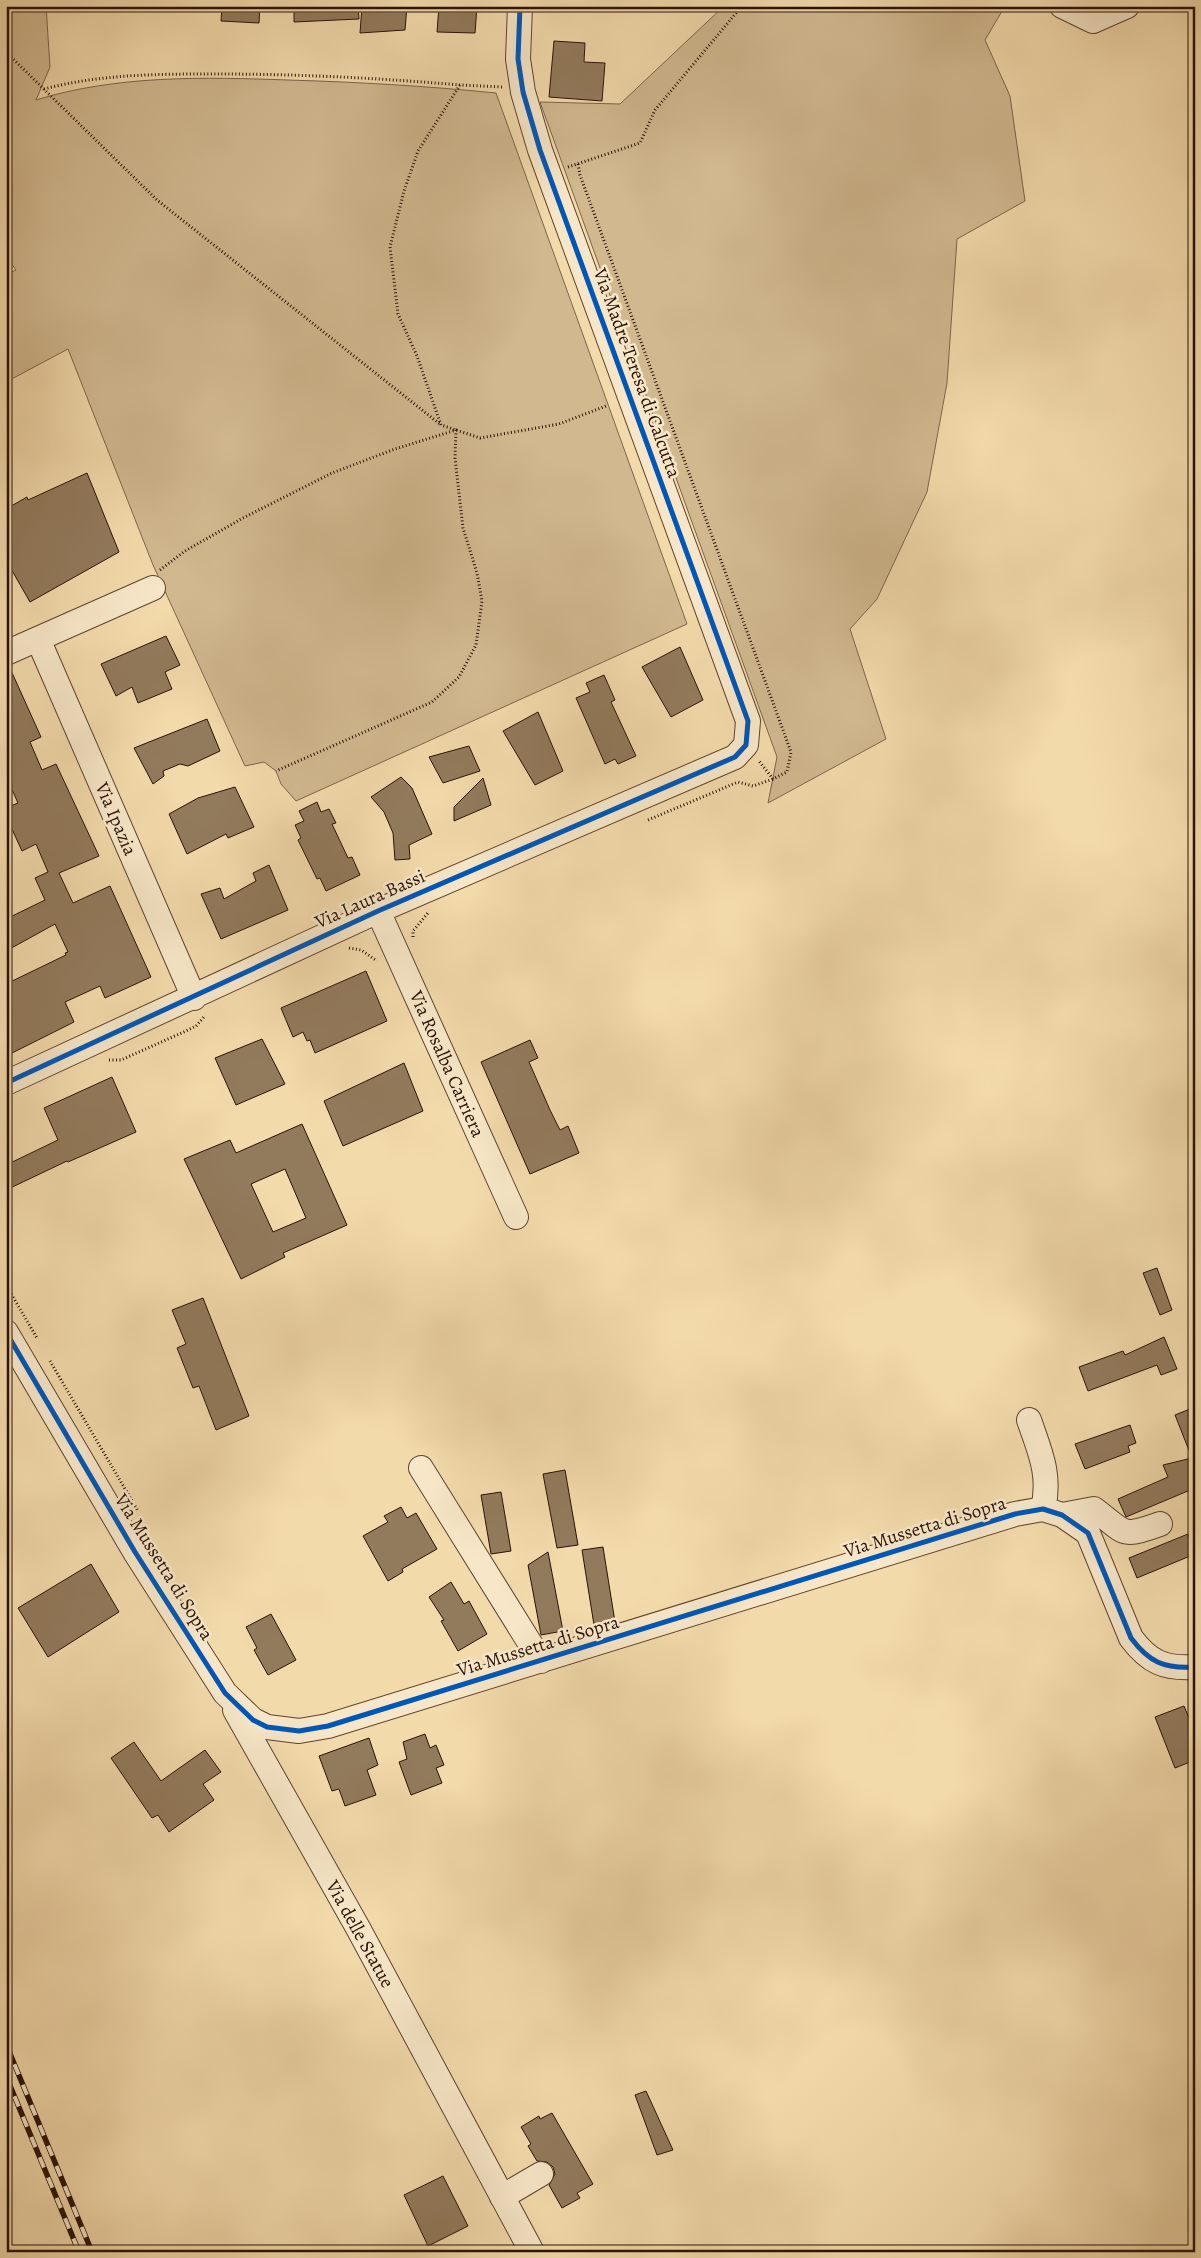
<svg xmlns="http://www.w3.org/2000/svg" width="1201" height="2258" font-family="Alegreya,serif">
	<rect width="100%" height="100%" fill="#f3daab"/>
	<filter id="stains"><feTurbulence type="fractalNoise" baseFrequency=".004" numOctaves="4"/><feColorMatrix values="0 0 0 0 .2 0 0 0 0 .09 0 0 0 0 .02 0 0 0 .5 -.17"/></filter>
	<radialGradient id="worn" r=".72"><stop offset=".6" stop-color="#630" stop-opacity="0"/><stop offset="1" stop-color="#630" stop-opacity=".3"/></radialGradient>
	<path fill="#d1b88f" stroke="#7d654b" d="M6,6H46L50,67L36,100C117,75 204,77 288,80C357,82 426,86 496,93L687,624L296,801L281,784L276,771L264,762L245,766L153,565L68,349L6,382V275L16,270L6,256Z
		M724,6H1005L985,40L1010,96L1025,201L957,239L947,383L927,492L877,599L850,629L886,739L768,803L777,757L540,102L620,104Z"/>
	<path fill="#927a5c" stroke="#291207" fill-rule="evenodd" d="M222,6H260L259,23L221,21Z
		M294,6H358L359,19L294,22Z
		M362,6H407L405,30L360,33Z
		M439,6H477L475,33L437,32Z
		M554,41L585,43L584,62L605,63L602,101L549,97Z
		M87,473L119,552L30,602L6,560V509L27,497L28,500Z
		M166,636L180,665L165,672L172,689L138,703L132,687L116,696L101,664Z
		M680,647L703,700L671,717L642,667Z
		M6,666H9L41,737L30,742L42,770L56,764L99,856L59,873L73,903L110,886L151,977L105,998L100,986L65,1002L74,1022L6,1056V984L66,955L65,953L68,952L55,924L6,951V919L45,900L35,878L48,872L36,844L22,851L6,816V808L18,803L6,776Z
		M604,675L615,700L611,702L636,756L618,764L615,759L605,764L576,698L590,692L586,683Z
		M538,712L563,771L535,785L503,731Z
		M207,719L220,751L188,766L180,764L163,771L164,776L153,784L134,748Z
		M469,746L480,771L443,783L429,757Z
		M401,777L412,788L432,834L409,845L410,859L395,860L393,833L384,812L371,797Z
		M483,778L491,805L454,821V807Z
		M235,787L254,827L228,838L226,834L187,854L169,814L198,798Z
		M317,802L321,812L329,809L336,823L332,824L348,858L352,857L360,875L326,891L320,878L317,879L298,840L301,838L295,825L304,821L299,811Z
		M269,865L288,910L221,939L201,894L220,888L224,899L256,881L253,873Z
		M366,971L387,1021L315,1053L310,1040L307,1041L303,1032L293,1037L281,1008Z
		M262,1039L285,1084L236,1105L215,1058Z
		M530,1040L538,1058L529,1062L550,1110L560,1130L568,1126L579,1153L530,1174L481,1062Z
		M404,1063L423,1111L343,1146L324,1101Z
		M112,1077L136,1132L68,1162L67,1161L6,1190V1165L58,1140L44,1108Z
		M302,1124L347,1225L283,1253L285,1257L241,1279L184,1159L230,1140L236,1153ZM285,1169L306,1218L273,1232L251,1184Z
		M1157,1268L1172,1310L1160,1315L1143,1273Z
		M203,1298L249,1416L216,1430L199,1386L193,1388L177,1348L186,1344L172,1310Z
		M1164,1337L1177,1369L1161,1375L1157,1365L1088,1391L1079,1367L1123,1351L1125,1355Z
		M1195,1407V1488L1126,1517L1118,1499L1168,1477L1163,1465L1192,1458L1175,1415Z
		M1130,1425L1136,1443L1128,1446L1130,1452L1085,1469L1075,1444Z
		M565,1470L578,1545L557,1548L543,1474Z
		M501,1492L511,1551L491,1554L481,1495Z
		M401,1507L407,1518L416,1513L437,1549L402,1569L403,1572L388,1581L363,1536L388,1522L384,1516Z
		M1188,1534L1195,1554L1137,1578L1129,1558Z
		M603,1547L615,1622L594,1625L582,1550Z
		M548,1552L563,1631L541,1635L528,1565Z
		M91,1564L119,1612L48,1657L18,1608Z
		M451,1582L464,1604L469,1601L487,1634L458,1651L441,1621L444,1620L429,1597Z
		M271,1614L296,1660L268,1675L254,1650L257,1648L246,1627Z
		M1184,1706L1195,1732V1760L1175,1768L1155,1717Z
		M425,1734L430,1748L436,1745L444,1765L436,1768L442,1783L411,1795L399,1762L407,1759L403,1742Z
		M369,1738L378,1765L367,1770L376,1795L345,1806L339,1789L332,1791L319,1756Z
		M134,1742L161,1781L205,1750L221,1772L203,1784L214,1800L169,1832L158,1815L152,1818L111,1758Z
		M646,2091L662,2126L673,2150L657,2155L635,2095Z
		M552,2113L593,2184L577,2193L580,2198L562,2208L549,2185L555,2174L553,2167L547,2162L537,2161L528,2146L531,2144L521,2127L539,2116L540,2119Z
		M443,2176L468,2226L428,2246L404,2195Z"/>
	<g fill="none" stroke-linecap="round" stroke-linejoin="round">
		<g stroke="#5c4430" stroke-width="26">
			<path id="minor" d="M1062,6L1093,21L1127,6
				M38,639L194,998
				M6,653L153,588
				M378,911L516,1217
				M6,1083L378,911L735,757L746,745L748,721L540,150L523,92L518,59L520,6
				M6,1332L135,1552L225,1693L253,1720L267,1727L299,1731L328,1726L1015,1514L1043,1509L1062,1515L1088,1533L1131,1638C1149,1662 1164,1669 1195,1667
				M1029,1420C1040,1452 1051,1475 1043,1509
				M421,1468L541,1661
				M1062,1515L1094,1509C1127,1534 1120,1538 1160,1524
				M235,1710L358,1928L532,2252
				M502,2197L541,2174"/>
		</g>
		<path stroke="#291207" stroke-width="3" stroke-dasharray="1 2.5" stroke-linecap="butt" d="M6,52L157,200L441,425
			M502,87L460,85L418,151L404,191L390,247L398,314L417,356L441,425L480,438L559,424L606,406
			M44,89C101,74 159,74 217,74C298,74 379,78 460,85
			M578,164L580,175L791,752L787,772L773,779L759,761
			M568,167L640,143L655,110L742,6
			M160,570L185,551L243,518L332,473L395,449L456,430L455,458L463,528L477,573L482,601L476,645L459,677L432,702L276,771
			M648,820L738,782L753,786L773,779
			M413,937V931L428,913
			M349,948L361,950L377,961
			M109,1060H121L186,1031L196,1026L204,1017
			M6,1285L37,1338
			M50,1361L138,1511"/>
		<use href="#minor" stroke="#f7e7c8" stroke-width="24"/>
		<g stroke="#291207" stroke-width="5.5">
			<path id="rail" d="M6,2044L92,2252
				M6,2076L79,2252"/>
		</g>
		<use href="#rail" stroke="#f7e7c8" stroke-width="4" stroke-dasharray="11" stroke-linecap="butt"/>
		<g stroke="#f7e7c8" stroke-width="8">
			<path id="cycleway" d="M6,1083L378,911L735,757L746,745L748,721L540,150L523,92L518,59L520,6
				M6,1332L135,1552L225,1693L253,1720L267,1727L299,1731L328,1726L1015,1514L1043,1509L1062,1515L1088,1533L1131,1638C1149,1662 1164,1669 1195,1667"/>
		</g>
		<use href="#cycleway" stroke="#0057b8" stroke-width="5"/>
	</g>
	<g text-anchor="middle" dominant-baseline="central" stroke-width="5" stroke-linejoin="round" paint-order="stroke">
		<g font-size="19" fill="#291207" stroke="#f7e7c8">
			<text transform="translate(637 373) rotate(70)">Via Madre Teresa di Calcutta</text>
			<text transform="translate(116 819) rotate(67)">Via Ipazia</text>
			<text transform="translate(370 899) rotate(-24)">Via Laura Bassi</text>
			<text transform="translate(447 1064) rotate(66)">Via Rosalba Carriera</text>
			<text transform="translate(925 1527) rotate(-17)">Via Mussetta di Sopra</text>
			<text transform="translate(164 1567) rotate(58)">Via Mussetta di Sopra</text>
			<text transform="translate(538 1646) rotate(-17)">Via Mussetta di Sopra</text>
			<text transform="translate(360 1934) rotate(61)">Via delle Statue</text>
		</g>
	</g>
	<rect width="1201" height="2258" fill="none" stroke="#f3daab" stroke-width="25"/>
	<rect x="8" y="8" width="1186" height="2243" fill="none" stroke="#291207" stroke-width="2.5"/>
	<rect x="12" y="12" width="1176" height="2233" fill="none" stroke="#291207"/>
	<rect width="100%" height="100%" filter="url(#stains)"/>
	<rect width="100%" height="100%" fill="url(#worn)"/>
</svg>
